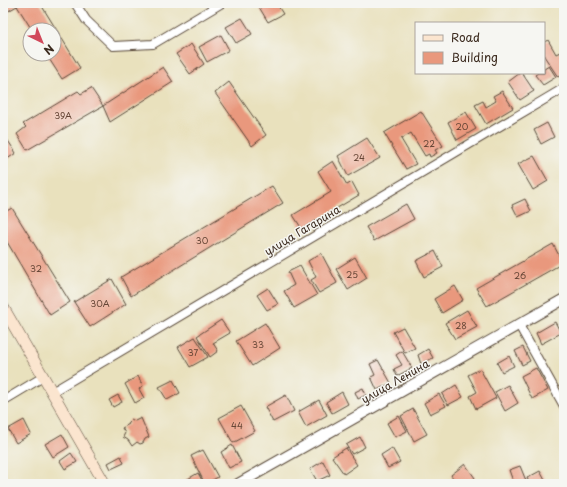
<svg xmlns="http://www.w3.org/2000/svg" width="567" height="487" font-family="'Playpen Sans',sans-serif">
	<rect width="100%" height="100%" fill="#f6f6f2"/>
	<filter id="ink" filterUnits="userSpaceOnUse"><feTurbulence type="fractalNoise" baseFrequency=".025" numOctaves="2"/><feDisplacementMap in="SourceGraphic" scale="8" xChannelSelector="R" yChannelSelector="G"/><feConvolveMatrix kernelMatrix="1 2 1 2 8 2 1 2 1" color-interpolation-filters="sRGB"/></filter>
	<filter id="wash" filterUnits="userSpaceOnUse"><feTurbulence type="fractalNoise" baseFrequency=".012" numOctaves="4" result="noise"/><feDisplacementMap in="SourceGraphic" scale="16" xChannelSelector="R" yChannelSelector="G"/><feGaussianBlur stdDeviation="0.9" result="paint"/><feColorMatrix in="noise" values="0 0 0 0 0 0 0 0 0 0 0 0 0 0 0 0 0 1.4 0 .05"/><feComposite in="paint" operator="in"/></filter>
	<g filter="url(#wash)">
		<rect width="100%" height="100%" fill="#e9e1bd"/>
		<g id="blocks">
			<path fill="#e9987d" d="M3,3H15L17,6L3,14Z
				M21,3H40L80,68L62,79L46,54H54V30H32L17,6Z
				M266,3H276L283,14L268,22L259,7Z
				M242,18L252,34L236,43L226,27Z
				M221,35L229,50L207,62L199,47Z
				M548,40L556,54L560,52L563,56L564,55V73L558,77L544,56V42Z
				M191,44L204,64L190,74L176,54Z
				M549,66L556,77L543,85L535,75L538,73H544V69Z
				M163,67L173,82L110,122L103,106Z
				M520,73H522L534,91L520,100L508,82Z
				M229,82L266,135L252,146L215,93Z
				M91,88L103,106L27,150L17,134L26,127L23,124L78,91L81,94Z
				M502,91L513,108L486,124L475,105L483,101L486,107L496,101L493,96Z
				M421,111L443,146L435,150L437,153L430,157L429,154L425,156L411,133L401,139L416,164L406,169L384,133Z
				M466,112L476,129L457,140L448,122Z
				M547,123L554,137L541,144L534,130Z
				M3,133L16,153L3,162Z
				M367,138L380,158L348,176L338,156Z
				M534,156L548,181L533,190L518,164Z
				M333,161L347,185L352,182L359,195L302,229L293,215L331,192L318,171Z
				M272,186L283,203L131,296L121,277Z
				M525,199L531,211L518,217L512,205Z
				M406,204L414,219L374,241L366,227Z
				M12,208L70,302L50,315L3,235V213Z
				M553,244L563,263L487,306L476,288Z
				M435,251L443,267L424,277L416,261Z
				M321,253L337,283L319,293L311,280L316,277L308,261Z
				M355,257L367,278L348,290L336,269Z
				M300,266L317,295L294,308L284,291L294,285L288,272Z
				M112,279L126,304L90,327L74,302Z
				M455,286L463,300L442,313L434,299Z
				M268,288L278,304L267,310L257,295Z
				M467,310L477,327L455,339L445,323Z
				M221,320L230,333L213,343L218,351L210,357L197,336Z
				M555,322L561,333L541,344L536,333Z
				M265,323L280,348L252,366L236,341Z
				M403,327L415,348L405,353L393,332Z
				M195,337L208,357L190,367L178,347Z
				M523,347L530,361L522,365L515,351Z
				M428,349L433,358L421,364L418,355Z
				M402,351L412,368L397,376L394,369L402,365L396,355Z
				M509,356L514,366L502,372L497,363Z
				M378,360L391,383L377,390L371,377L375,375L370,364Z
				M536,368L548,390L532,399L521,376Z
				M480,369L496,398L476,409L470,396L477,392L468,375Z
				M138,376L143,386L139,389L144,398L135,403L125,384Z
				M173,380L180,393L167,400L159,387Z
				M456,385L463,397L448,405L442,394Z
				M508,385L518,403L505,411L495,392Z
				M363,388L366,395L358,399L355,392Z
				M342,392L348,404L332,413L326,402Z
				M439,394L446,406L430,414L424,403Z
				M118,395L122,402L113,407L109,400Z
				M286,395L294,411L273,422L265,407Z
				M319,400L327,415L306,427L298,412Z
				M241,406L255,431L233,443L219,418Z
				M413,409L427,434L414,441L401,416Z
				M399,416L407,431L395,437L387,423Z
				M141,418L149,437L145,439L143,443L140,444L137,442L132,446L128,440L123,437L125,433L122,428L129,424L128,422L131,419L135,421Z
				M24,420L31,434L16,443L8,429Z
				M62,434L69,447L53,457L45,444Z
				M360,437L365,447L352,454L346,445Z
				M232,445L241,462L229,468L221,452Z
				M346,448L357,465L344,474L332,457Z
				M392,448L400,462L388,468L381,455Z
				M203,450L218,477L205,484L191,456Z
				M71,453L77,462L65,469L60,461Z
				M121,456L124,463L111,469L108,463Z
				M323,461L330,475L317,481L310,469Z
				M465,464L475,478L467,484H457L451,475Z
				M520,466L527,483L514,484L509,470Z
				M540,471L547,484H530L527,478Z
				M198,473L204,484H188L186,480Z"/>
		</g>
	</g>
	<g filter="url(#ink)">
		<use href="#blocks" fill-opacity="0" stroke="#554536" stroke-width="1"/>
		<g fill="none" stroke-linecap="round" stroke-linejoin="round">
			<g stroke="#554536" stroke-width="10">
				<path id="minor" d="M75,3L86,20L113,46L153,44L222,3
					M519,325L564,406
					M52,392L564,88
					M3,401L43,377"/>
			</g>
			<g stroke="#554536" stroke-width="12">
				<path id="tertiary" d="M238,484L564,299"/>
			</g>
			<g stroke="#554536" stroke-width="12">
				<path id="secondary" d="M3,307L105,484"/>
			</g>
			<use href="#minor" stroke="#fff" stroke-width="8"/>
			<use href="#tertiary" stroke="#fff" stroke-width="10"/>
			<use href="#secondary" stroke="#fbe5cf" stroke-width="11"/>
		</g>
	</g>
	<g text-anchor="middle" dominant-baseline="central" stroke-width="3" stroke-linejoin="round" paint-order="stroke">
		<g font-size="9" fill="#664636">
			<text x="63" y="115">39А</text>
			<text x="462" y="126">20</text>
			<text x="429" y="143">22</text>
			<text x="359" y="157">24</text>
			<text x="202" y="240">30</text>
			<text x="36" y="268">32</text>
			<text x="352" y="274">25</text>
			<text x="520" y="275">26</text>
			<text x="100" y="303">30А</text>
			<text x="461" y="325">28</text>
			<text x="258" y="344">33</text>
			<text x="193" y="352">37</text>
			<text x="237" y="425">44</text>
		</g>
		<g font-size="11" fill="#3b2a1e" stroke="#f6f6f2">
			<text transform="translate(302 230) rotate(-31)">улица Гагарина</text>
			<text transform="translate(395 381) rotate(-30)">улица Ленина</text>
		</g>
	</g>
	<rect width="567" height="487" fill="none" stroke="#f6f6f2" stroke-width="16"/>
	<rect x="415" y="22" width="130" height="52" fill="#f6f6f2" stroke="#aba49d"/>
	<rect x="423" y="35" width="20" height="6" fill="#fbe5cf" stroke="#aba49d"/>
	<text x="451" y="42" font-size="12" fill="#3b2a1e">Road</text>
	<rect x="423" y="52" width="20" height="12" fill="#e9987d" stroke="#aba49d"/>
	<text x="451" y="62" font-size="12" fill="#3b2a1e">Building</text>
	<g transform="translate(42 42) rotate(137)"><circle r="19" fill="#f6f6f2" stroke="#aba49d"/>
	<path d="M0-3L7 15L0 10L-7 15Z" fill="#d1495b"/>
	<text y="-6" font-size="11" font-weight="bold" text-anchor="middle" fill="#3b2a1e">N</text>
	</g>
</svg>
